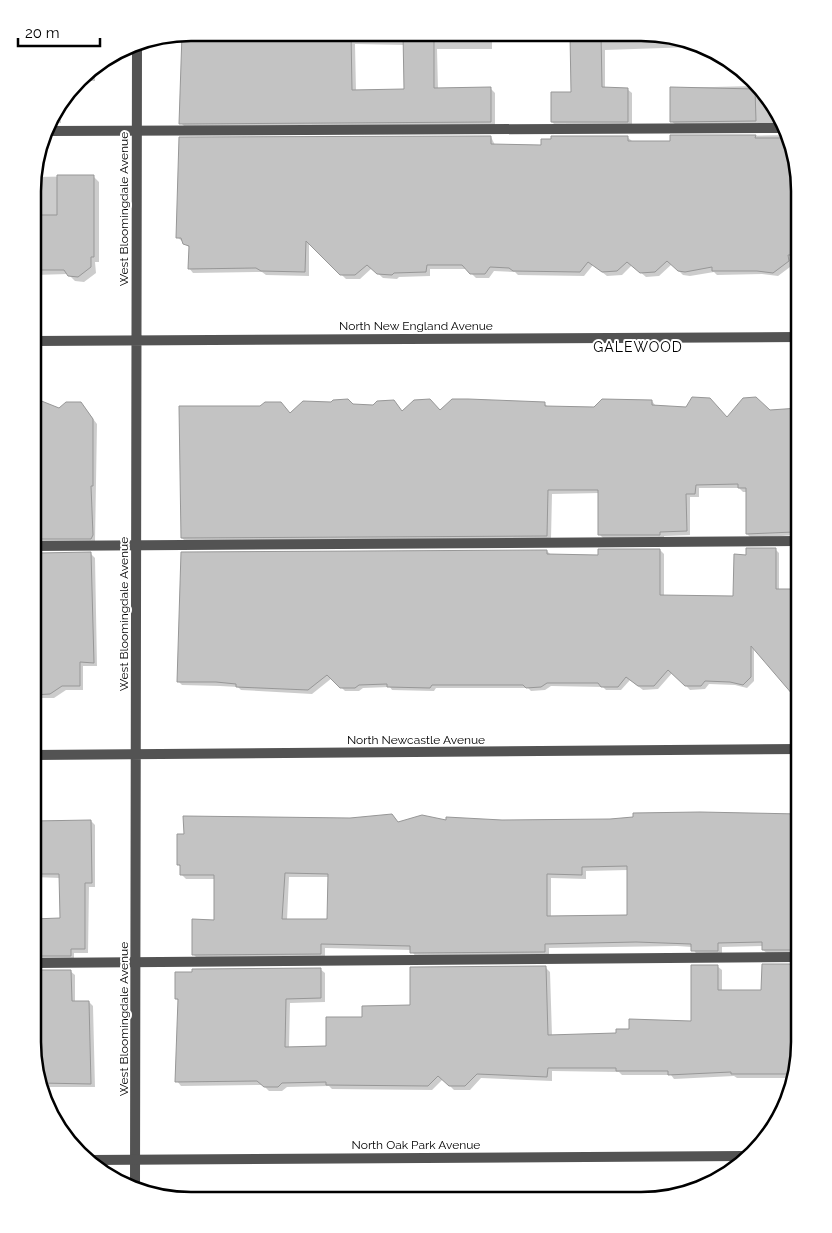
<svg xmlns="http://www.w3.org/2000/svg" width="832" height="1233" font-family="Raleway,sans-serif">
	<rect width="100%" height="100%" fill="#fff"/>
	<path fill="#0003" fill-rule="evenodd" d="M191,32L492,33V49H437L438,89H491L495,93V126L185,127L181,123L183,43L180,40V34ZM355,44L405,45V90L356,91Z
		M571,34H662L693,47L605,50V88L627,89L632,93V126H556L552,122L572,93Z
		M95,67V81H79L87,72Z
		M754,86L783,125H676L671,121L672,88Z
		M60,104L61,123H50L54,112Z
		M788,135L800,191L799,267H790L778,276L762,274L717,275L714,272L690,276L683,275L672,264L659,276L646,277L632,265L622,275L607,276L593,265L584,276L518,275L515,272L494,271L489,278H476L467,269H430V276L399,277L397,279L383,278L372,268L360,279H346L309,243V276L266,275L262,272L193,273L189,268L190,248L177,237L491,137L495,145L542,146L627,137L632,141L671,143V137Z
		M93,176L99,182V262H95L96,273L84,282L75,281L68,274L34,275V177Z
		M652,401L655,405L727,419L793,409L799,403L797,535L751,538L747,534V492H743L739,488H699V497H690V535L664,536V538L604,539L600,535V493L552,494L551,539L186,542L182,538L291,414L352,406L403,413L544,403L548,407L595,408Z
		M43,403L59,409L81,403L97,424L95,542L33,546L34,405Z
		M775,549L779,553V590H799V690L790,689L754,648V681L747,688L735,685L709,684L705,689L690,690L673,672L658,689L643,690L630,680L621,690H606L603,687L551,686L545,690L531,691L528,688H436L434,691L392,690L390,687L363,688L359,691H345L332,678L312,694L241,690L238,687L220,686L182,685L179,682L547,551L551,555L600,556L660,550L664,554V597H734L747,556Z
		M33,554H91L95,558L97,666H83V690H66L54,698H38L33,693Z
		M700,813L799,816V877L727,878V915H799V954H768L763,950V946L722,947V955H697L692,947L677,946L549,948V956L416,957L411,950L325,948V958L198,959L193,954L215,921V879H186L182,875L181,867L178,864L398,823L596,821ZM628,870V917H551V878L586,879V871ZM289,877H329L328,920H287Z
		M91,821L95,825V887H89L88,953H74V959L33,964V920L61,919L60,878L33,877V822Z
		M763,965H799V1053L793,1078H737L734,1076L674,1079L671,1075H622L619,1072L552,1071V1081L481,1078L470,1090H454L443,1079L432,1090L332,1089L329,1086L287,1087L282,1091H269L263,1085L181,1086L177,1081L179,1001L176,999L320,969L325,973V1002L290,1003L289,1048H327L363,1018L545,967L550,972L552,1036L617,1035L630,1030L692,1023L717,966L722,970V991H763Z
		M33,971H70L75,975V1002H89L93,1006L95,1087H42L32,1042Z"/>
	<path fill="#c3c3c3" stroke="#979797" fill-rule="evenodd" d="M191,32L351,33L352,90L404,89L403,33H434V88L491,87V122L179,124L182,34Z
		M570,34H601L602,87L628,88V122H551V92H571Z
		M670,87L755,89L756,121L670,122Z
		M670,135H756L755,138H789L800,191L799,255H788L789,261L773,273L757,271H712V267L685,272L678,271L667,261L655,272L640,273L627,262L617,271L602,272L588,262L580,272L513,271L509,268L490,267L485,274H470L462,265H427L426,272L394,273L392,275L377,274L367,265L355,275H340L306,241L305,272L261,271L256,268L188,269L189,246L183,244L181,238H176L179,137L491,136V144L541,145V139H551V136H628V141H670Z
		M57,175H94V257H91V267L78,277L68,276L64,270H34V215H57Z
		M692,397L710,398L727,417L743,398L756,397L770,410L799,408V497L793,498L794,532L746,534V488H738V484L696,485L695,494H686L687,531L660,532V535H598V490H548L547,536L181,538L179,406H260L265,402H281L290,413L303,401L331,402L333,400L348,399L353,404L373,405L377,401L394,400L402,411L414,400L430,399L440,410L452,399H468L545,402V406L594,407L602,399L652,400V405L686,407Z
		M34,398L59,408L66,402H81L93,419V486H91L93,535L91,539H39V532H33Z
		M746,548H776V589H799V702L751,646V677L743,685L730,682L705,681L701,686H685L668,670L654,686H638L626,677L618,687H601L598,683H547L541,687L526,688L523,685H432L430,688L387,687V684L359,685L355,688H340L327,675L308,690L236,687V684L216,682H177L181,552L547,550V554L598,555V549H660V595L733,596L734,554L746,555Z
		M91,552L94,663L80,662V686H62L50,694L33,695V608H38L39,553Z
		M700,812L799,814L796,915H799V950H762V942L718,943V951H691V944L636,942L545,944V952L410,953V946L321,944V954L192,955V919L214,920V875H180V865H177V834H184L183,816L350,818L392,814L398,822L422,815L446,820V817L502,820L610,819L633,817V813ZM627,866V915L547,916V874L582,875V867ZM285,873L328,874L327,919H282Z
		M91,820L92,883H85V949H71V956H33V919L60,918L59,874H33V821Z
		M762,964H799V1053L794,1074H731V1072L668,1075V1071H616V1068H548L547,1077L477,1074L465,1086H449L438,1076L428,1086L326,1085V1082L282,1083L278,1087H264L257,1081L175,1082L178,999H175V972H192V969L321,968V998L286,999L285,1047L326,1046V1017H362V1006L410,1005V967L546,966L548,1035L616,1033V1029H629V1019L691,1021V965H718V990H761Z
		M33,970H71L72,1001H89L91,1084L41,1083L32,1042Z"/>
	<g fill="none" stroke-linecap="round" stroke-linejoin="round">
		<path stroke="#535353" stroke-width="10" d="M47,131L786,128
			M33,546L799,541
			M33,963L799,957"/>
		<path stroke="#535353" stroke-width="10" d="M34,341L799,337
			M33,755L799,749
			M135,1185L137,43"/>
		<path stroke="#535353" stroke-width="10" d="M89,1160L744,1156"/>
	</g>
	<g text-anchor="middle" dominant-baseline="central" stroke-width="4" stroke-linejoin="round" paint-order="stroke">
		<g font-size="12" fill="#000" stroke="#fff">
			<text transform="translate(124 209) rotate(-90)">West Bloomingdale Avenue</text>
			<text x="416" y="326">North New England Avenue</text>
			<text transform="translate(124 614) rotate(-90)">West Bloomingdale Avenue</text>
			<text x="416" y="740">North Newcastle Avenue</text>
			<text transform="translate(124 1019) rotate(-90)">West Bloomingdale Avenue</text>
			<text x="416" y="1145">North Oak Park Avenue</text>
		</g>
		<g font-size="14" letter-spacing="1" fill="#000" stroke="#fff">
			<text x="638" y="347">GALEWOOD</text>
		</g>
	</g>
	<path d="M0 0H832V1233H0ZM191 41H641A150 150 0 0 1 791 191V1042A150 150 0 0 1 641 1192H191A150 150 0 0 1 41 1042V191A150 150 0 0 1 191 41Z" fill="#fff" fill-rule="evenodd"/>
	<path fill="none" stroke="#000" stroke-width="2.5" d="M191 41H641A150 150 0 0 1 791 191V1042A150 150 0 0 1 641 1192H191A150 150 0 0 1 41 1042V191A150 150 0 0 1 191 41Z"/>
	<path d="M18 38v8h82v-8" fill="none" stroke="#000000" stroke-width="2.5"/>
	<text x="25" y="38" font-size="15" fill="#000000" stroke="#ffffff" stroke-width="4" paint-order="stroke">20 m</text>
</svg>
